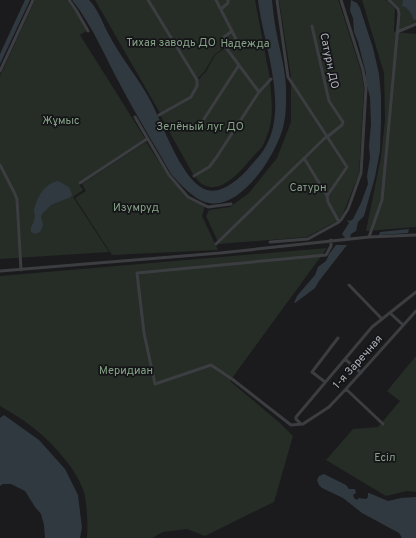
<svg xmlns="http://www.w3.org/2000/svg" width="416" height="538" font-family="Overpass,sans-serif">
	<rect width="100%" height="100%" fill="#1b1b1d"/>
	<path fill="#252d26" d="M35,0H67L75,11L86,31L80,35L146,140L79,184L83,190L73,197L109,252L0,259V76Z
		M95,0H215L231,30L224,36L225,47L214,55L205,71L198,78V80L206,72L215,55L226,48L258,92L215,158L208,166L194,176L160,115L192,97L196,86L191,96L160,113Z
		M217,0H255L270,79L259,91L225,45C223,38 228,35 233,31Z
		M279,0H338L339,2L361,71L364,88L359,174L342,216L337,221L307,237L219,244L206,216L209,210L230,207L249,193L277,158L291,122V77Z
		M362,0H385L388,1L395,9L394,32L416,34V227L366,231L381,157L385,120L384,73Z
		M390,0H416V22L398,30L399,9Z
		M270,80C271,96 274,114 269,130C267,135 265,142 262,147C258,152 253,156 249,161C236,177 213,201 195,177L209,167L259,92Z
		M146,142L168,175L187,198L205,206L202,216L218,250L112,255L75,198L86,191L82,184Z
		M327,248L230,381L280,423L293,436L274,502L205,536L187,529L163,532L152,538H87C88,526 87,504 84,492C76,468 51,441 31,426C21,418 10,412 0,406V276Z
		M416,356V492L407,491L386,496L326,460L353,429L378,427L400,401L387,391Z"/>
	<path fill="#313940" d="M25,0H30L0,64V54Z
		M72,0H89C98,9 102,22 108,33C120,57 138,77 150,100C163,124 180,177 204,189C220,196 238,180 248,169C253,163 259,157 263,151C291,110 263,44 258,0H272C273,10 274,20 276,30C280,52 287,74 286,96C286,105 286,114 284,123C279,151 242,210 209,203C195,201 180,184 171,174C155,145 137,117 122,88C106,59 93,26 72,0Z
		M351,0L357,3L360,8L373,48L379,74L381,96V120L380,151L375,177L364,216L358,222L356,231L351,234L350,238H345L342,234L349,223L347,220L350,221L353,219L361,203L368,184L367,176L370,158L369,146L371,124L370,97L365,78L366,73L358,42L354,32L353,18L350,11Z
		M403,0H416V20L413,19C413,15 407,6 402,6Z
		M58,181L69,187L72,194L71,197L51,205L42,214L41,217L43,225L40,232L35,234L31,232C30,226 33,225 34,220C36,217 34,214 34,210C37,197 44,184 58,181Z
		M409,229L408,233L379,235L380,232Z
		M336,245H347L319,281L315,288L295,303H294L297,296L315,275L318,267L326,261L329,254Z
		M4,415L39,440L65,469L78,495L82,528L80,538H45L44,525L41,514L35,507L25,491L11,484H3L0,486V418Z
		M324,474L346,485L349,489H355L356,493L353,495L354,498L357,500L359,498L366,499L368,497V493H369L388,501L401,498L416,497V538H402L399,533L362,513L343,498L322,488L319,485L317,480L319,476Z"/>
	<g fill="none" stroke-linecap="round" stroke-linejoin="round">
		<path stroke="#3c3d41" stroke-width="3" d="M69,0L76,10L88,31
			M148,0L197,80V86L191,97L159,115
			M216,0L236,39
			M277,0L288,77L347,167L327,196
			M221,9L228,3V0
			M312,26L329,101L343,122L342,125L327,137
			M232,31L224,37L223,40L224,45L259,92
			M397,32L416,24
			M0,71L33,0
			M135,117L169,175L188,197L208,207L231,204
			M196,129L202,122L239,65
			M0,165L14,192L17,199L21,270
			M194,176L209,167L216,158L259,92L271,79
			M80,183L147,139
			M339,221L341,220L348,209L361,173L366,88L363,70L341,0
			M369,237L382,200L399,14L398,9L389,0
			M331,240V246L326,255L137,273L144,333L155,384L211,365L232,379L291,425L303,424L329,407L346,389L416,311
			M270,242L308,239L339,222L328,202L327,196L304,158
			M216,244L327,136
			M0,271L220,253L369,237L416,235
			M349,285L382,319
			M390,313L403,325
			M345,359L361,373
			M325,382L312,372L338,338
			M346,389L383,424
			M300,423L296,419V417L372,327L416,292"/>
	</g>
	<g text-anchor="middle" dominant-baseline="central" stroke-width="3.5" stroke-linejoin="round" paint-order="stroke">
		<g font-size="11" fill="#87a488" stroke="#151518">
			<text x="171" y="43">Тихая заводь ДО</text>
			<text x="245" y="44">Надежда</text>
			<text x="61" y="121">Жұмыс</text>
			<text x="200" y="127">Зелёный луг ДО</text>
			<text x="308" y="188">Сатурн</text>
			<text x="136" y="208">Изумруд</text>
			<text x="126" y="371">Меридиан</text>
			<text x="385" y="458">Есіл</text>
		</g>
		<g font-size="11" fill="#aeb2bb" stroke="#151518">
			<text transform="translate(329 61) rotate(78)">Сатурн ДО</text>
			<text transform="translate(358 362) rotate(-48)">1-я Заречная</text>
		</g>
	</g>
</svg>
